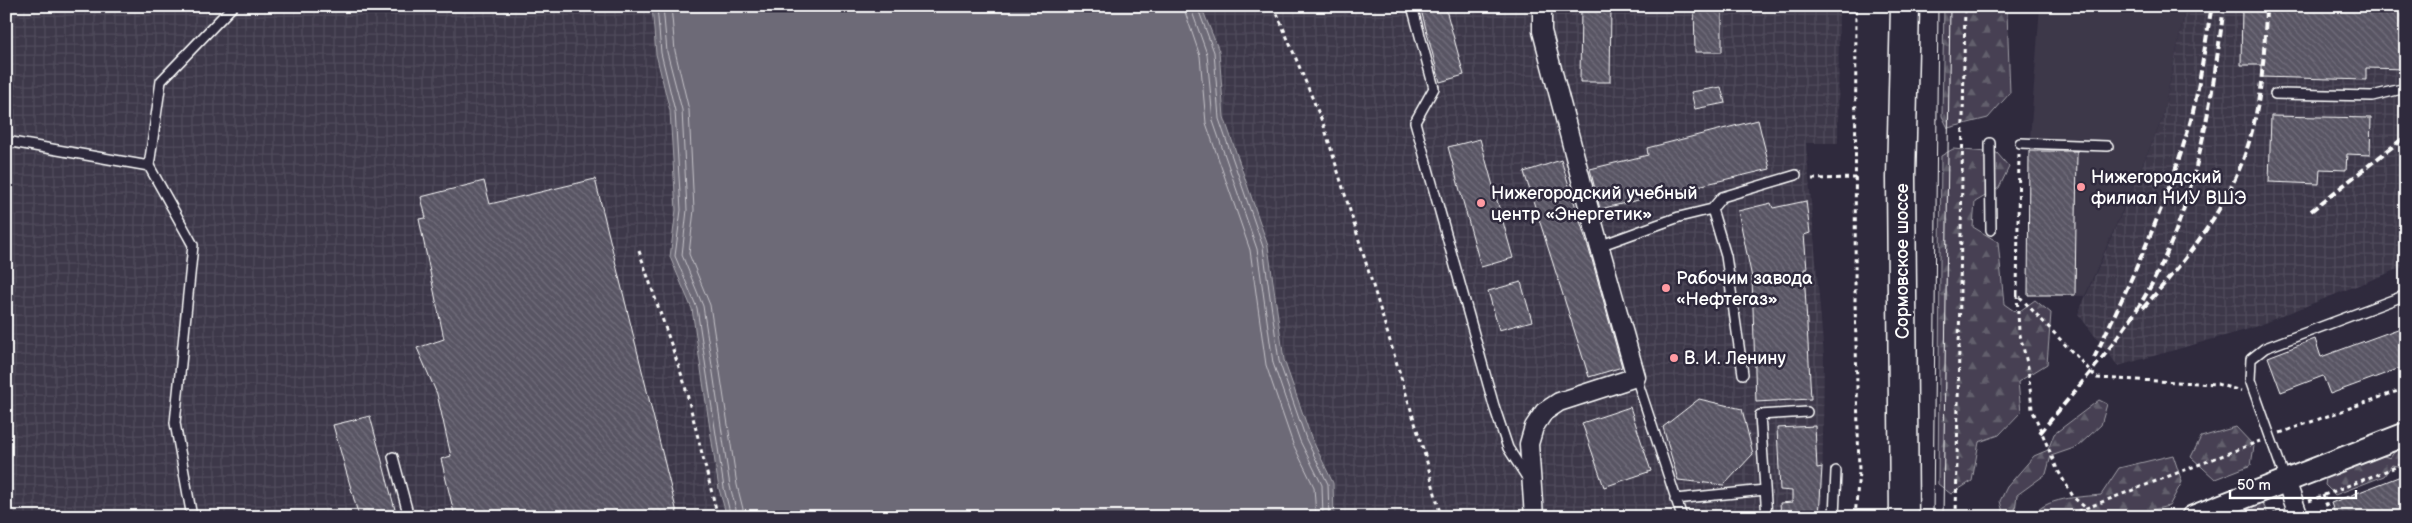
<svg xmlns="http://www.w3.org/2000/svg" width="2412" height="523" font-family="'Balsamiq Sans',sans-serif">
	<defs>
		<pattern id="industrial-grid" width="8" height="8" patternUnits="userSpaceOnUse" patternTransform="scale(1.25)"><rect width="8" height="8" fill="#3c3749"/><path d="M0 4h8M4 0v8" fill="none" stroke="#504b5b"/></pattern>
		<pattern id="forest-firs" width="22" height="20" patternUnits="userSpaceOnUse" patternTransform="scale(1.25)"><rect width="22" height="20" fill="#464152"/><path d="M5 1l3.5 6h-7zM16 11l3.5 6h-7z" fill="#625e6c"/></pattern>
		<pattern id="park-tufts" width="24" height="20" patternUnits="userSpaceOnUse" patternTransform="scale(1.25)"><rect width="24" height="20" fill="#464152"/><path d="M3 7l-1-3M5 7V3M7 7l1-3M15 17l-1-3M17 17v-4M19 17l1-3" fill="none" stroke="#625e6c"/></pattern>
		<pattern id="building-back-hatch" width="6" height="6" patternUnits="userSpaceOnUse" patternTransform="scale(1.25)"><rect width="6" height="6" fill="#595564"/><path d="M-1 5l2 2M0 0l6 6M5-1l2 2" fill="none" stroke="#726e7b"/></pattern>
	</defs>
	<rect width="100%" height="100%" fill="#2f2a3d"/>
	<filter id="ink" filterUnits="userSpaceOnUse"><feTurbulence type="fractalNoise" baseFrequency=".02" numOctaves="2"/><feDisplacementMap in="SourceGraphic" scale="10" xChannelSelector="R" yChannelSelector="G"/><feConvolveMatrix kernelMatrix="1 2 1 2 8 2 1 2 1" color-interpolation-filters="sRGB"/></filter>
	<g filter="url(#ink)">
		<path fill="#3c3749" d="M2040,6H2186L2162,120L2085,296L2028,295L2029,151Z"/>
		<path fill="url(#industrial-grid)" d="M6,6H1839L1838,143H1806L1824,356L1822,517H6Z
			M2186,6H2406V266L2249,329L2118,366L2078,314L2162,120Z"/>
		<path fill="url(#forest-firs)" stroke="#a2a0a8" d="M1944,6H2002L2007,13L2010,93L1988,118L1948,128L1942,116Z
			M1953,149L1997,153L2009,167L1999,188L1975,202L1973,227L1998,242L2004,304L2017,313L2035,300L2051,313L2047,364L2018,382L2021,412L1999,435L1979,442L1972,481L1951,494L1938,484L1941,156Z
			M2099,400L2107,404L2101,425L2077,447L2051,456L2046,474L2017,495L2015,511L2004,516L2000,501L2007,487L2034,456L2048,450L2054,434Z
			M2236,427L2254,446L2251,465L2215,479L2191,457L2201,437Z
			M2406,444V468L2392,465L2384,476L2335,495L2325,485L2327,472L2374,453L2390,458L2397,448Z
			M2173,455L2182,482L2169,506L2134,514L2110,513L2104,517H2033C2042,497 2083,497 2101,495L2119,468Z"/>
		<path fill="url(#park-tufts)" stroke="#a2a0a8" d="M2262,501L2269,517H2222Z"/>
		<path fill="#6d6a77" stroke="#a7a6ad" d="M652,6H1201L1219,51L1224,117L1268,246L1284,360L1311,437L1333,483L1334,517H727L719,489L692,309L670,257L676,210L670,111L656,54Z"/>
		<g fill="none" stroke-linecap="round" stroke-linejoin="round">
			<path stroke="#c5c3c9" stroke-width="1" d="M657,6L661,53L675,111L681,210L675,256L697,308L724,488L731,517
				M663,6L667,52L682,110L687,210L682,255L703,306L730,486L738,517
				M671,6L675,51L689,110L694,210L689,254L710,305L737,485L745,517
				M1183,6L1200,56L1206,123L1250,250L1266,365L1293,444L1314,487L1316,517
				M1190,6L1207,54L1213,121L1257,249L1273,363L1300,441L1322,485L1323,517
				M1197,6L1214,52L1219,119L1263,247L1279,361L1306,439L1328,484L1329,517"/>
		</g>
		<path fill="url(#building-back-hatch)" stroke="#fff" d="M1420,6H1445L1464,75L1440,82Z
			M1581,6H1611L1610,82H1580Z
			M1694,6H1722V52H1695Z
			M2242,6H2406V69L2366,68V80L2261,77V65H2241Z
			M1721,87L1725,103L1695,109L1691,92Z
			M2271,116L2371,118L2370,155L2347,154L2346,170L2320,169L2319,184L2269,182Z
			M1758,120L1770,169L1600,209L1590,169L1648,155L1647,148Z
			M1480,139L1513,258L1481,267L1448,147Z
			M2029,151H2077L2075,295H2028Z
			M1561,160L1591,256L1622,367L1589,377L1524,172Z
			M595,179L678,517H455L441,459L451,456L437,394L417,348L444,339L419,219L426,218L421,197L484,181L490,204Z
			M1806,201L1810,233L1804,235L1807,269H1804L1811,399L1756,402L1752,278L1738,211L1771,203L1773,208Z
			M1521,282L1532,321L1499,330L1488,291Z
			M2406,326V366L2330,394L2323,376L2281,392L2268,357L2315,339L2321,357Z
			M1699,399L1742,409L1753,454L1724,485L1678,480L1663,427Z
			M1630,407L1651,471L1604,487L1582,423Z
			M370,416L397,517H359L333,425Z
			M1815,426L1817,468L1822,467L1819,517H1781L1780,503L1792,502V491L1780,490L1777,428Z
			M2406,474V512L2394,517H2336L2331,503Z"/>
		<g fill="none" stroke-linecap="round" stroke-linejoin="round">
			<g stroke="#fff" stroke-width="12">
				<path id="service" d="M1412,6L1434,88L1415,122L1494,406L1508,448L1528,479
					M2275,94L2372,96L2406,88
					M6,141L149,166
					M1990,143L1991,230
					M2020,143L2108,146
					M1712,209L1722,197L1796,175
					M1599,246L1679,217L1712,209L1726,256L1743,374
					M1636,377L1682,517
					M393,457L409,517
					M2286,481L2250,380L2251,359L2265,348L2406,295
					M1675,499L1765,490
					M192,517L175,423L193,245L149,166L161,81L233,6
					M1767,517L1760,415L1807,412
					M1834,517L1836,471"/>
			</g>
			<g stroke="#fff" stroke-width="21">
				<path id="minor" d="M2286,481L2299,517
					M1534,517L1529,444L1534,427L1544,412L1559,402L1636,377L1584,191L1542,31V6"/>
			</g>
			<g stroke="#fff" stroke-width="26">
				<path id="tertiary" d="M2193,517L2406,434"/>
			</g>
			<g stroke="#fff" stroke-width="31">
				<path id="primary" d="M1904,517L1901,178L1905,6"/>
			</g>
			<path stroke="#fff" stroke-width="3" stroke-dasharray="4 4" stroke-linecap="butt" d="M1274,6L1324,126L1427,462L1441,517
				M2019,154L2017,294L2097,378L2217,384L2241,391
				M1812,179L1856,178
				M639,251L684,382L718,517
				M2017,294L2019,331L2028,367L2032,409L2057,469L2074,498L2086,508
				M2280,433L2406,388
				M2323,495L2331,517
				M2309,501L2406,463
				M1855,517L1859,472L1855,301L1856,6
				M1956,517L1965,6
				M2063,517L2260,441
				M2266,517L2279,512"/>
			<use href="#service" stroke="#2f2a3d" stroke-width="9"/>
			<use href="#minor" stroke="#2f2a3d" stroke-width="18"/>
			<use href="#tertiary" stroke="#2f2a3d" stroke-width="22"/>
			<use href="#primary" stroke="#2f2a3d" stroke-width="28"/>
			<path stroke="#fff" stroke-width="1" d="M1933,517L1938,6
				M1943,517L1950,6"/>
			<path stroke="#fff" stroke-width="4" stroke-dasharray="8 4" stroke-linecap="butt" d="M2311,211L2406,136
				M2143,308C2189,257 2233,202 2251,135C2262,94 2265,49 2266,6
				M2094,358C2130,283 2165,209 2188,130C2200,90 2204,47 2212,6
				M2040,433C2077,388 2119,342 2148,291C2196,205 2212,102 2224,6"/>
		</g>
	</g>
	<g fill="#ff9aa2" stroke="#2f2a3d" stroke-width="2">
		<circle cx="2081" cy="187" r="5"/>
		<circle cx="1481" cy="203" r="5"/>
		<circle cx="1666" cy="288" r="5"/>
		<circle cx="1674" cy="358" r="5"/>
	</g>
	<g text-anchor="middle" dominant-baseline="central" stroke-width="5" stroke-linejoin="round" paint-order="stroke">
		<g font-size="18" fill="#fff" stroke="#2f2a3d" text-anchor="start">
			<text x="2091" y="177">Нижегородский<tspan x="2091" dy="21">филиал НИУ ВШЭ</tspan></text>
			<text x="1491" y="193">Нижегородский учебный<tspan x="1491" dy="21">центр «Энергетик»</tspan></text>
			<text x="1676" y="278">Рабочим завода<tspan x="1676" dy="21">«Нефтегаз»</tspan></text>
			<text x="1684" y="358">В. И. Ленину</text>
		</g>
		<g font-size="18" fill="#fff" stroke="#2f2a3d">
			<text transform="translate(1902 261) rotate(-90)">Сормовское шоссе</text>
		</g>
	</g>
	<rect width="2412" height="523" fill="none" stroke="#2f2a3d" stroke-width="25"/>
	<rect x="12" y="12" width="2387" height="498" fill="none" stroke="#fff" stroke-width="2" filter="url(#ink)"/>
	<path d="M2230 490v8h126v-8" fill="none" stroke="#ffffff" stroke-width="2.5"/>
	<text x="2237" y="490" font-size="15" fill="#ffffff" stroke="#2f2a3d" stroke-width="4" paint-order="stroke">50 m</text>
</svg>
